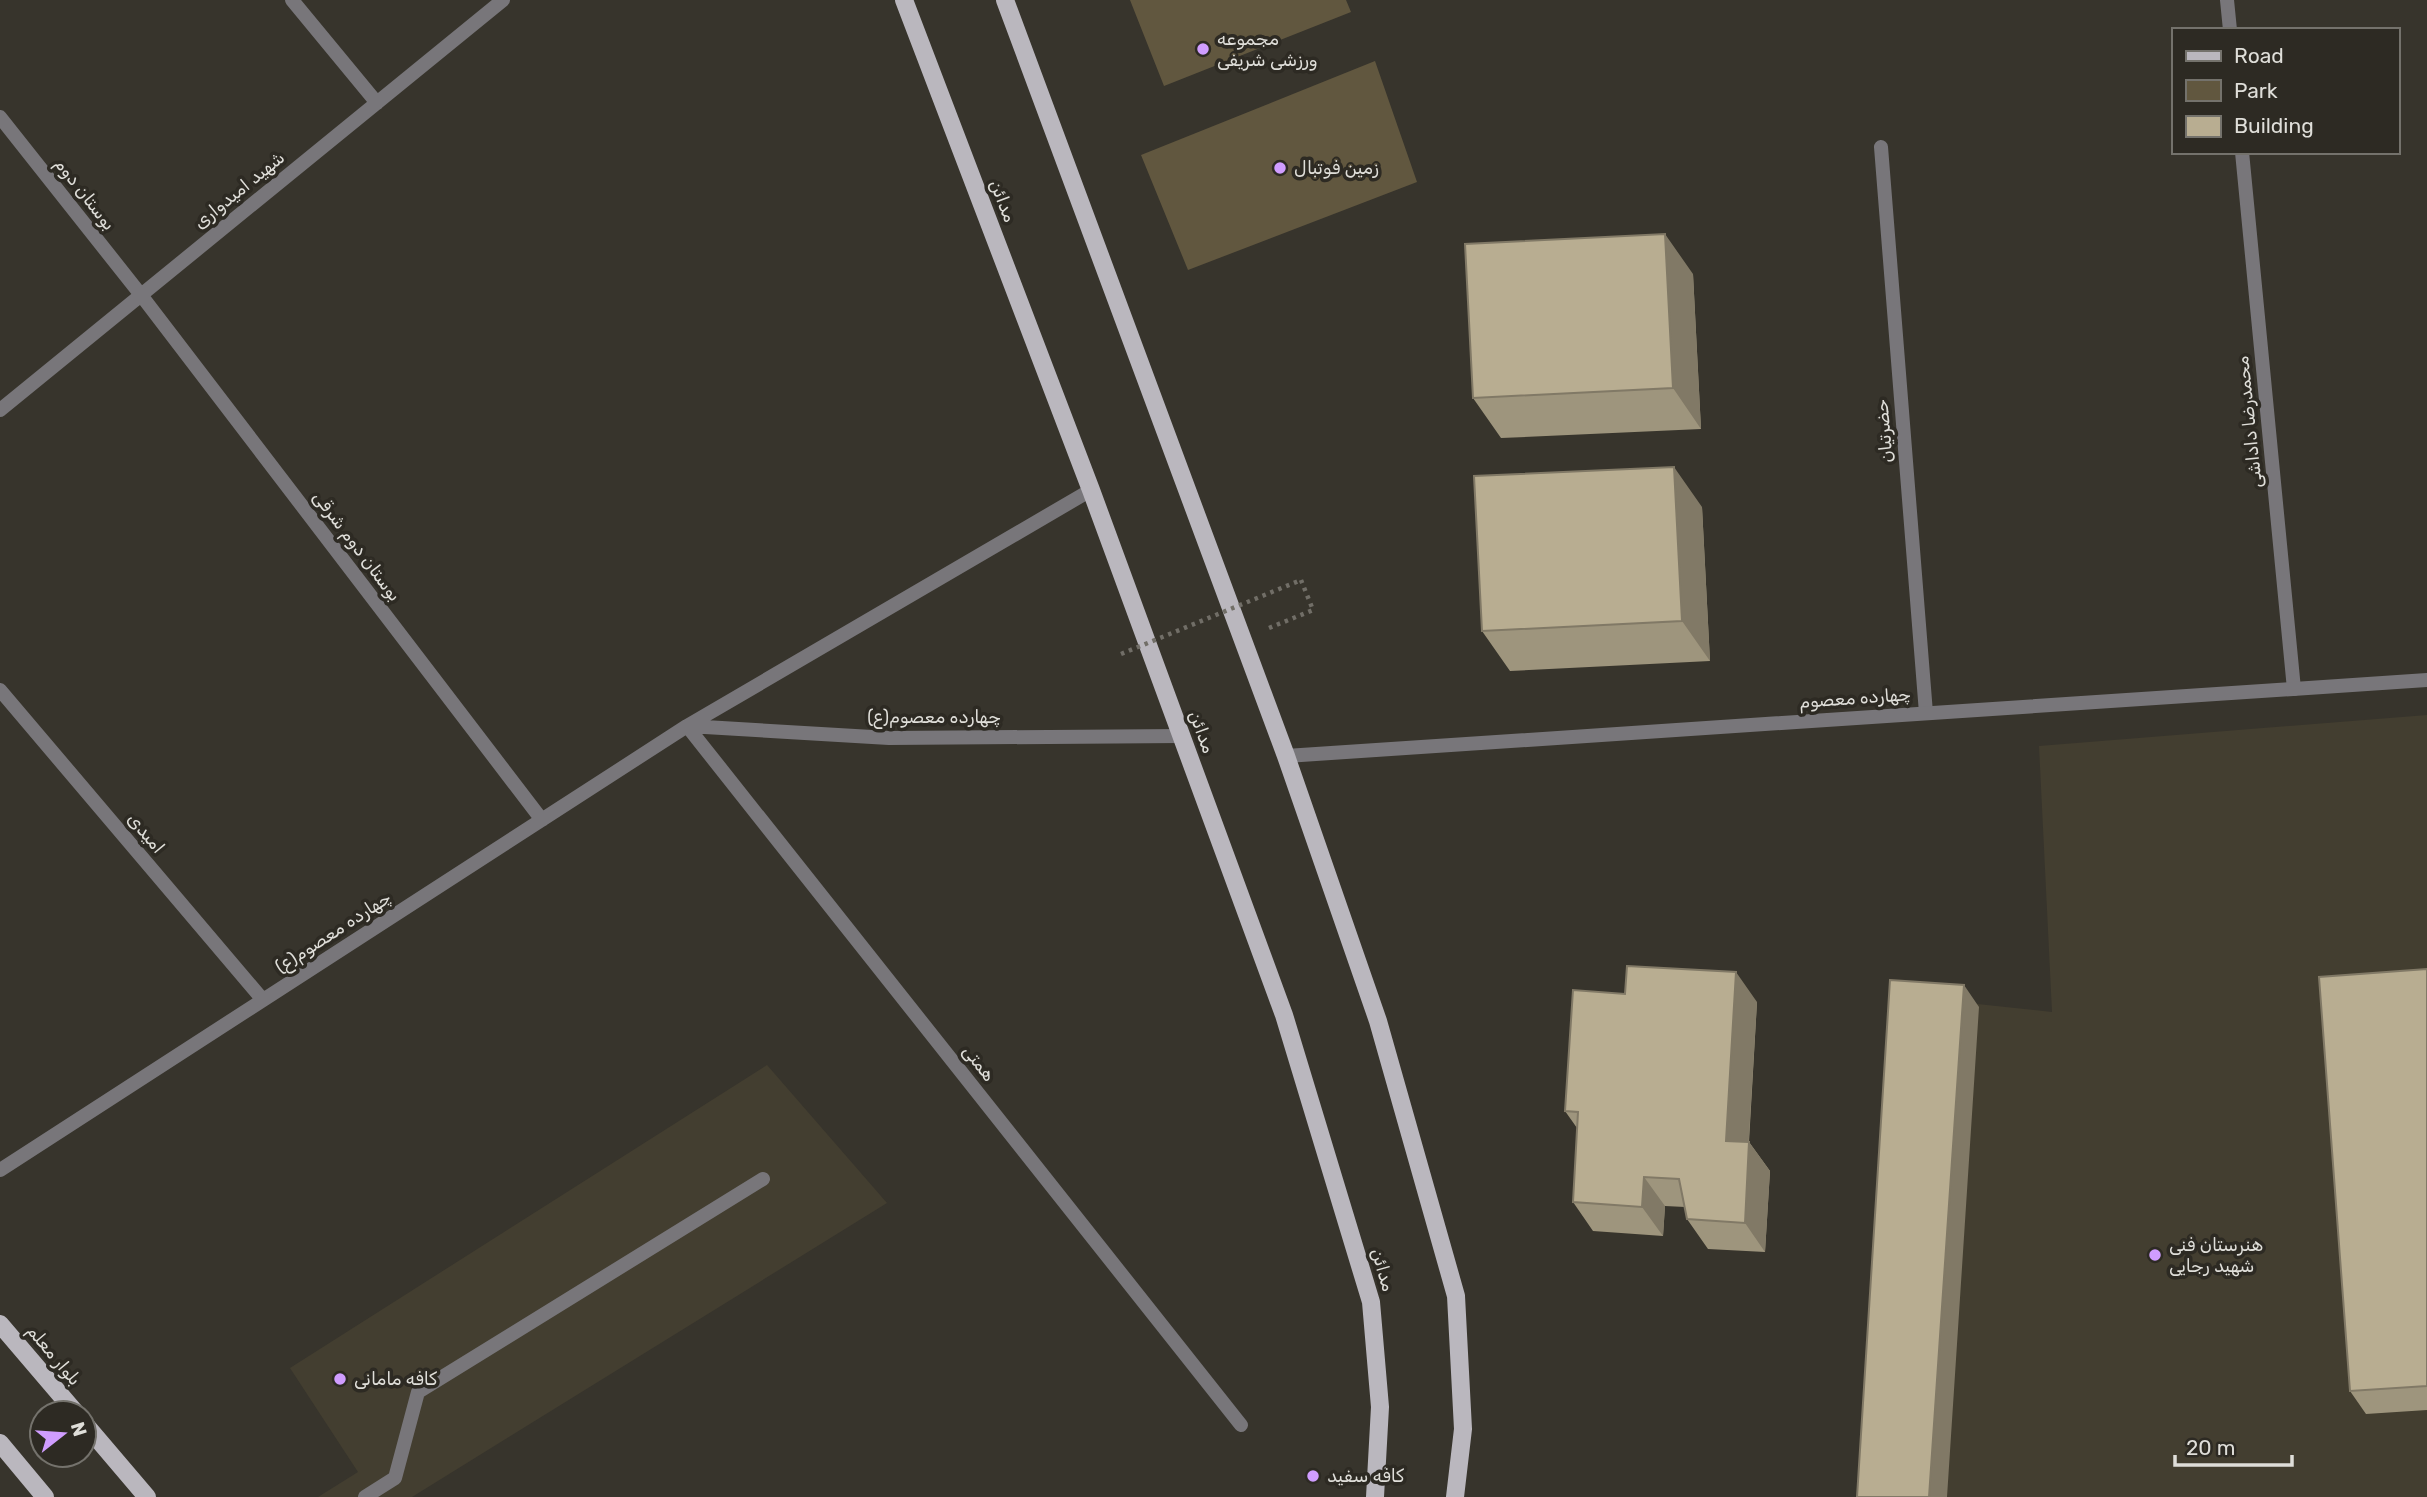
<svg xmlns="http://www.w3.org/2000/svg" width="2427" height="1497" font-family="Rubik,Cairo,sans-serif">
	<rect width="100%" height="100%" fill="#37342c"/>
	<path fill="#433e30" d="M2427,715V1497H1866L1902,996L2052,1012L2039,746Z
		M767,1065L887,1203L412,1497H318L358,1472L290,1368Z"/>
	<path fill="#61573f" d="M1130,0H1346L1351,12L1164,86Z
		M1375,61L1417,182L1188,270L1141,155Z"/>
	<g fill="none" stroke-linecap="round" stroke-linejoin="round">
		<path stroke="#716e67" stroke-width="4.5" stroke-dasharray="3.5 5" stroke-linecap="butt" d="M1269,628L1313,610L1301,580"/>
		<path stroke="#78767a" stroke-width="14" d="M365,1497L395,1478L418,1392L763,1179"/>
		<path stroke="#78767a" stroke-width="14" d="M292,0L377,103
			M2227,0L2230,30
			M0,117L141,295L542,820
			M1881,147L1926,713
			M2242,152L2294,689
			M0,410L503,0
			M0,690L263,1000
			M687,726L1241,1425
			M688,726L889,738L1181,736
			M0,1170L687,726L1091,490"/>
		<path stroke="#78767a" stroke-width="14" d="M1286,756L2427,680"/>
		<path stroke="#bab7be" stroke-width="18" d="M904,0L1091,490L1284,1015L1371,1302L1380,1407L1375,1497
			M1005,0L1286,756L1378,1021L1456,1296L1463,1429L1455,1497
			M0,1324L76,1413
			M84,1423L147,1497
			M0,1443L45,1497"/>
		<path stroke="#716e67" stroke-width="4.5" stroke-dasharray="3.5 5" stroke-linecap="butt" d="M1121,654L1301,580"/>
	</g>
	<path fill="#9e957d" d="M1693,274L1701,429L1501,438L1473,398Z
		M1702,507L1710,661L1510,671L1482,631Z
		M2427,969V1410L2366,1414L2350,1391Z
		M1625,994L1757,1002L1749,1142L1770,1171L1765,1252L1708,1249L1687,1219L1685,1207L1665,1206L1663,1236L1593,1231L1573,1202L1577,1128L1565,1111Z"/>
	<path fill="#817966" d="M1665,234L1693,274L1701,429L1673,388Z
		M1674,467L1702,507L1710,661L1682,621Z
		M1736,972L1757,1002L1747,1170L1726,1141Z
		M1964,985L1979,1007L1947,1497H1929Z
		M1749,1142L1770,1171L1765,1252L1745,1223Z
		M1644,1177L1665,1206L1663,1236L1642,1207Z"/>
	<path fill="#b8ad91" stroke="#817966" stroke-width="2" d="M1665,234L1673,388L1473,398L1465,244Z
		M1674,467L1682,621L1482,631L1474,476Z
		M1627,966L1736,972L1726,1141L1749,1142L1745,1223L1687,1219L1679,1179L1644,1177L1642,1207L1573,1202L1578,1112L1565,1111L1573,990L1625,994Z
		M2427,969V1386L2350,1391L2319,977Z
		M1890,980L1964,985L1929,1497H1857Z"/>
	<g fill="#d09dff" stroke="#2d2a23" stroke-width="2.5">
		<circle cx="1203" cy="49" r="7"/>
		<circle cx="1280" cy="168" r="7"/>
		<circle cx="2155" cy="1255" r="7"/>
		<circle cx="340" cy="1379" r="7"/>
		<circle cx="1313" cy="1476" r="7"/>
	</g>
	<g text-anchor="middle" dominant-baseline="central" stroke-width="7" stroke-linejoin="round" paint-order="stroke">
		<g font-size="18" fill="#dfded9" stroke="#2d2a23" text-anchor="start">
			<text x="1217" y="39">مجموعه<tspan x="1217" dy="21">ورزشی شریفی</tspan></text>
			<text x="1294" y="168">زمین فوتبال</text>
			<text x="2169" y="1245">هنرستان فنی<tspan x="2169" dy="21">شهید رجایی</tspan></text>
			<text x="354" y="1379">کافه مامانی</text>
			<text x="1327" y="1476">کافه سفید</text>
		</g>
		<g font-size="18" fill="#dfded9" stroke="#2d2a23">
			<text transform="translate(239 190) rotate(-39)">شهيد امیدواری</text>
			<text transform="translate(85 194) rotate(52)">بوستان دوم</text>
			<text transform="translate(1003 201) rotate(69)">مدائن</text>
			<text transform="translate(2249 422) rotate(-96)">محمدرضا داداشی</text>
			<text transform="translate(1884 431) rotate(-95)">حضرتیان</text>
			<text transform="translate(357 546) rotate(53)">بوستان دوم شرقی</text>
			<text transform="translate(1855 698) rotate(-4)">چهارده معصوم</text>
			<text x="934" y="717">چهارده معصوم(ع)</text>
			<text transform="translate(1202 732) rotate(70)">مدائن</text>
			<text transform="translate(146 833) rotate(50)">امیدی</text>
			<text transform="translate(333 932) rotate(-33)">چهارده معصوم(ع)</text>
			<text transform="translate(979 1063) rotate(52)">همتی</text>
			<text transform="translate(1383 1270) rotate(74)">مدائن</text>
			<text transform="translate(54 1355) rotate(50)">بلوار معلم</text>
		</g>
	</g>
	<rect x="2172" y="28" width="228" height="126" fill="#2d2a23" stroke="#74726c" stroke-width="2"/>
	<rect x="2186" y="51" width="35" height="10" fill="#bab7be" stroke="#74726c" stroke-width="2"/>
	<text x="2234" y="63" font-size="21" fill="#dfded9">Road</text>
	<rect x="2186" y="80" width="35" height="21" fill="#61573f" stroke="#74726c" stroke-width="2"/>
	<text x="2234" y="98" font-size="21" fill="#dfded9">Park</text>
	<rect x="2186" y="116" width="35" height="21" fill="#b8ad91" stroke="#74726c" stroke-width="2"/>
	<text x="2234" y="133" font-size="21" fill="#dfded9">Building</text>
	<g transform="translate(63 1434) rotate(73)"><circle r="33" fill="#2d2a23" stroke="#74726c" stroke-width="2"/>
	<path d="M0-5L12 26L0 18L-12 26Z" fill="#d09dff"/>
	<text y="-10" font-size="19" font-weight="bold" text-anchor="middle" fill="#dfded9">N</text>
	</g>
	<path d="M2175 1455v10h117v-10" fill="none" stroke="#dfded9" stroke-width="3.5"/>
	<text x="2186" y="1455" font-size="21" fill="#dfded9" stroke="#2d2a23" stroke-width="5" paint-order="stroke">20 m</text>
</svg>
